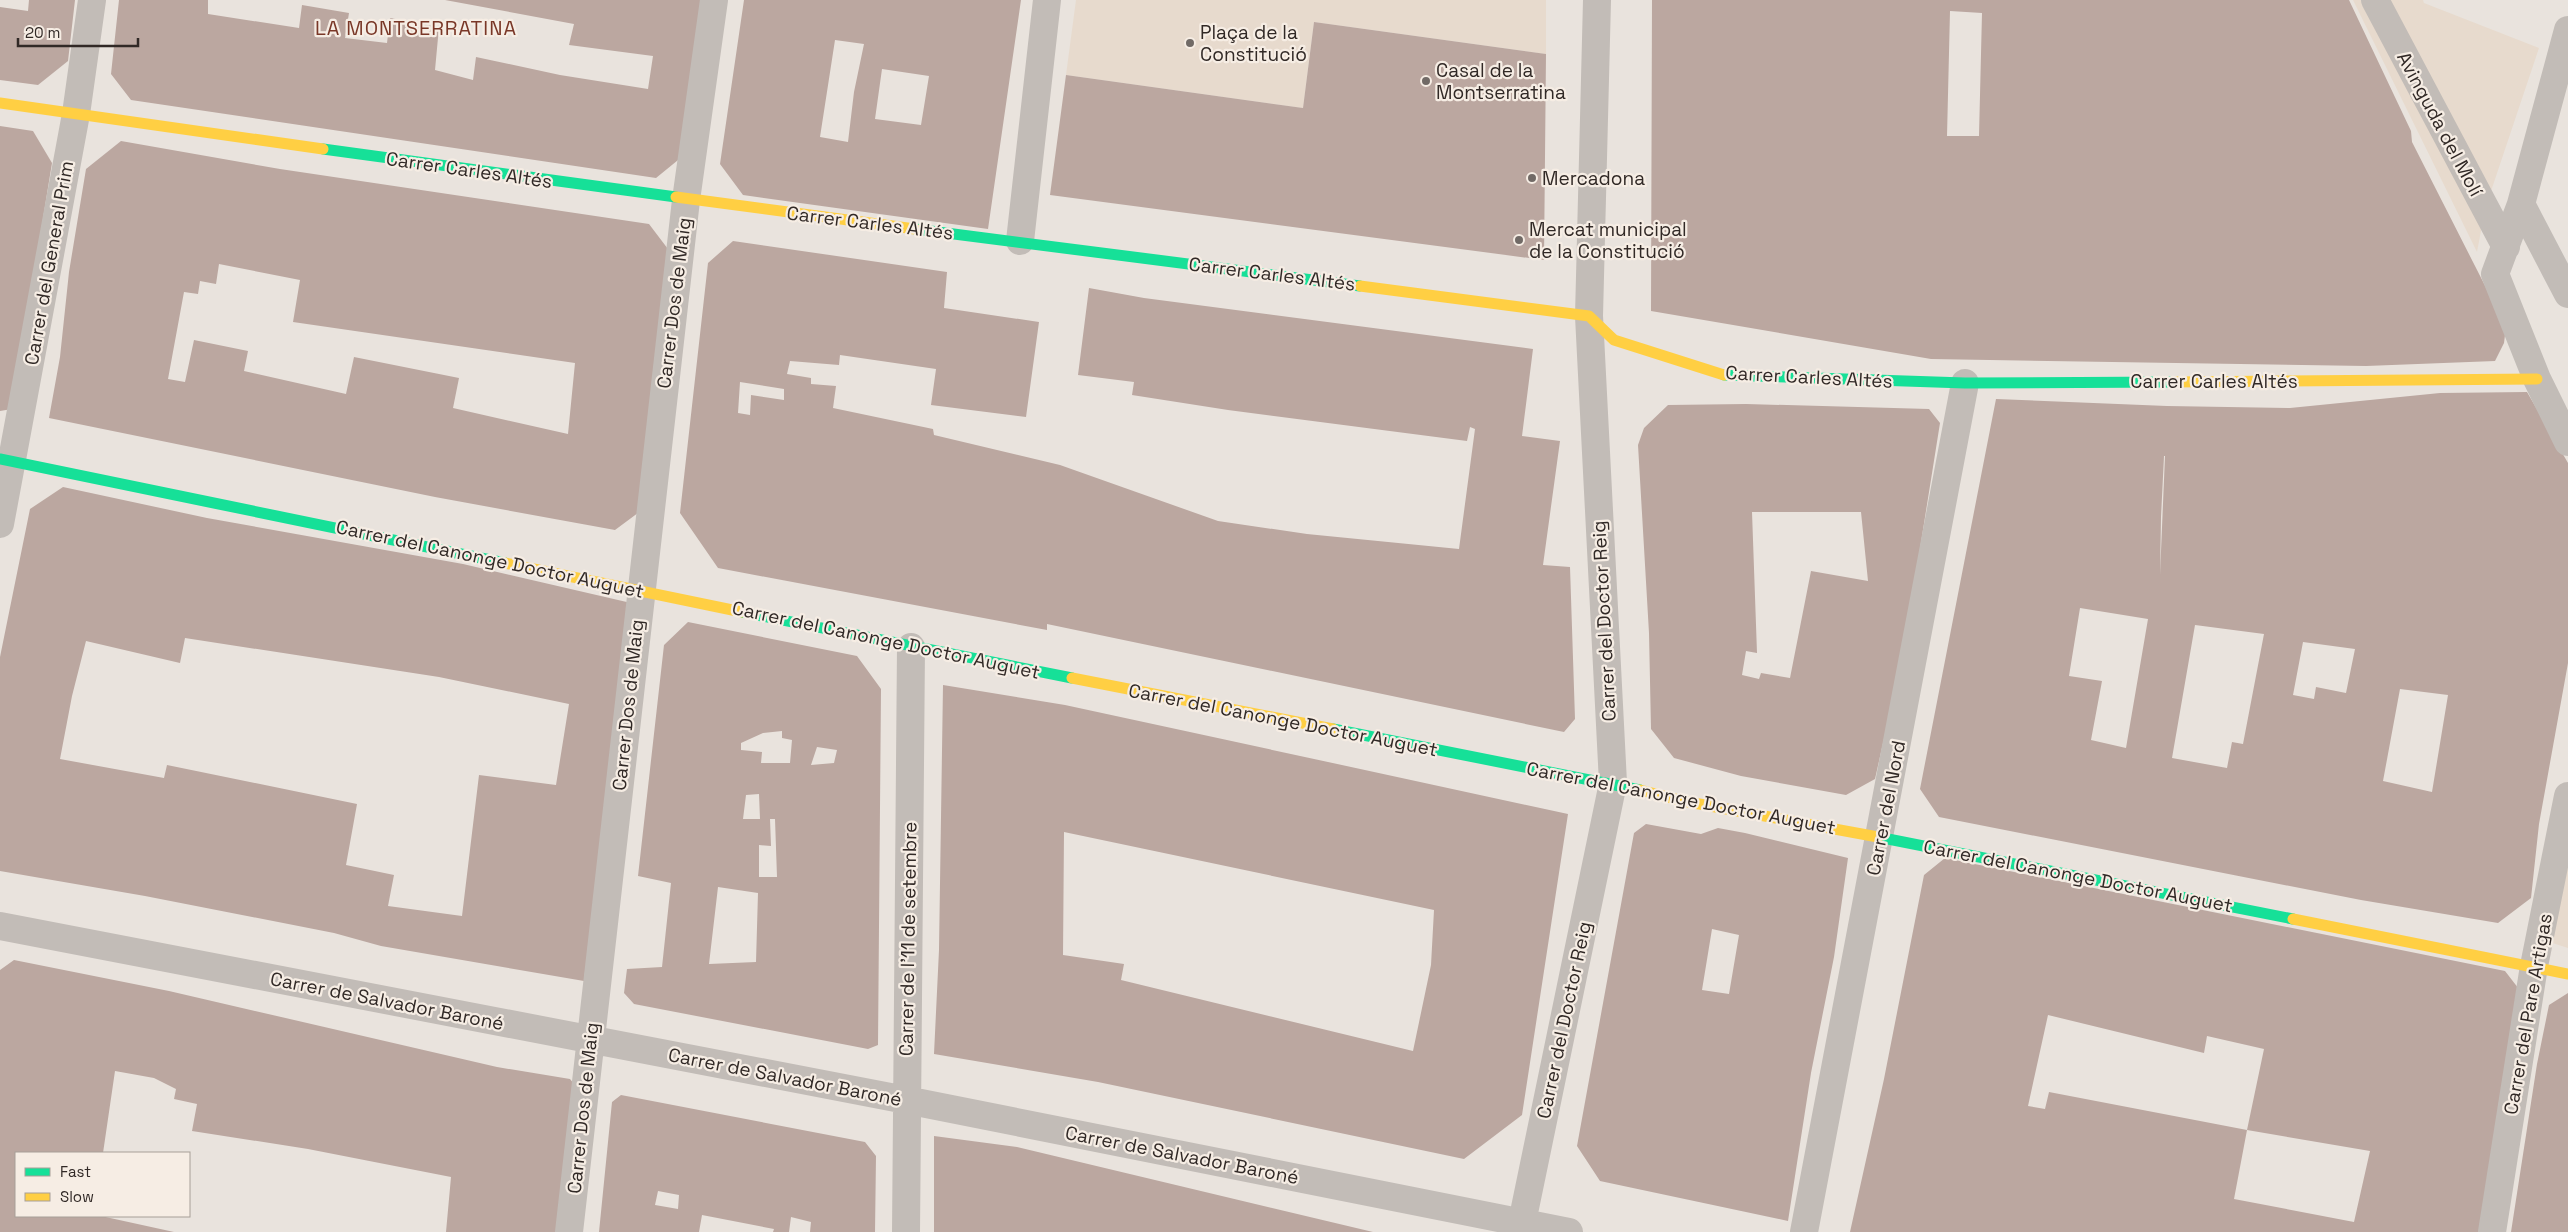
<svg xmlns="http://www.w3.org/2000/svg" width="2568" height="1232" font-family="'Space Grotesk',sans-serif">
	<rect width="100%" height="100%" fill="#e9e3dd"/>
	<path fill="#e7dacd" d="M1076,0H1546V54L1314,22L1303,108L1066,75Z
		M2353,0H2423L2424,3L2539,48L2485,209L2477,252Z
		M2568,804V948L2540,939Z"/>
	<path fill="#bba7a0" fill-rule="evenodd" d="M29,0H75L68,61L38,85L0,80V7L28,11Z
		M119,0H208V14L299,28L302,5L349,13L345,38L387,43L390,18L439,27L435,70L473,80L476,57L560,75L648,89L653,56L569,45L574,24L445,0H703L683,156L656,178L131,100L111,74Z
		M744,0H1021L988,229L743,195L720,164ZM835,40L864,44L854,92L848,142L820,137ZM882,69L929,76L921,125L875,119Z
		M1652,0H2349L2411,131L2412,142L2506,327L2504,343L2495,361L2366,366L1931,359L1651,311ZM1950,11L1982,13L1979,136H1947Z
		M1314,22L1546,54L1544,260L1050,195L1066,75L1303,108Z
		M0,126L33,131L52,163L12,409L0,411Z
		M121,141L280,169L649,224L671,253L646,507L615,530L435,497L49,418L60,357L69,272L86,169ZM219,264L300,280L293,322L575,363L568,434L453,408L459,378L354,357L346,394L244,371L248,351L194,340L185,382L168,379L184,292L198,294L200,281L216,284Z
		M733,241L947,272L944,308L1039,322L1026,417L931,405L936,369L840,355L839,365L790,361L787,374L811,378V384L836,386L833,408L933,429L934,435L1060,465L1218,521L1307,534L1459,549L1475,429L1470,427L1467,441L1228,410L1132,395L1134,382L1078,375L1089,288L1144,298L1533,349L1522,436L1560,441L1543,565L1570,567L1575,719L1564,732L1047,624V630L718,568L680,513L708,263ZM740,382L784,389V400L751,395L750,415L738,413Z
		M2527,392L2568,463V663L2539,824L2531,898L2498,923L2361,900L1939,817L1920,789L1996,399L2167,406L2290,408L2440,393ZM2164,456H2165L2160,575L2161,517ZM2080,608L2148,619L2126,748L2091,740L2102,681L2069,676ZM2195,625L2264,634L2243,744L2232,742L2227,768L2172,758ZM2303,642L2355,649L2346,693L2316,687L2314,699L2293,695ZM2400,689L2448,695L2432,792L2383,781Z
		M1746,404L1929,409L1940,423L1915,580L1896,685L1875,779L1846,795L1741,776L1674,758L1651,729L1649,633L1638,445L1644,428L1668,405ZM1752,512H1861L1868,581L1811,571L1790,678L1761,673L1759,679L1742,675L1746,651L1757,653Z
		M63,487L207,518L463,564L631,603L592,970L585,972L584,981L381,946L334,933L145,896L0,871V657L30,509ZM185,638L439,677L569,704L556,785L479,775L462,916L388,906L394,875L346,865L357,804L167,765L164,778L60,759L72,696L86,641L180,663Z
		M688,622L857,656L881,689L878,1045L868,1049L634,1004L624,993L627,969L662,967L671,883L638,876L664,645ZM782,731V738L792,740L790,763H761L762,752L741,750V743L763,733ZM817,747L837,750L834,763L811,765ZM759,794L760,819H743L746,795ZM770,819H775L777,877H759V845L771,846ZM718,887L758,893L756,962L709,964Z
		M943,685L1065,705L1568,814L1522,1115L1464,1159L1098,1082L934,1054L939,950ZM1064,832L1434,910L1431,965L1413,1051L1121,980L1124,964L1063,955Z
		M1646,824L1701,834L1718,828L1745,833L1848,858L1834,957L1811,1073L1788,1221L1600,1181L1577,1146L1634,833ZM1712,929L1739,935L1729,994L1702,990Z
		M1945,858L2505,971L2522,993L2480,1232H1850L1884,1079L1924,875ZM2048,1015L2204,1053L2207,1036L2264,1049L2247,1130L2370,1151L2354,1222L2234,1199L2247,1130L2049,1092L2045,1109L2028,1106Z
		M14,960L169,991L497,1067L570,1079L578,1089L563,1232H446L451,1177L308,1149L192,1131L197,1104L174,1099L176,1089L154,1078L115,1071L103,1153H16V1216H101L174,1232H0V970Z
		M2568,993V1232H2511L2537,1064L2549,1005Z
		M621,1095L865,1142L876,1156L875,1232H810L811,1222L791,1217L789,1232H773L774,1229L702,1215L699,1232H599L612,1102ZM658,1191L679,1195L678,1209L655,1205Z
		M934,1136L1017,1147L1373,1232H934Z"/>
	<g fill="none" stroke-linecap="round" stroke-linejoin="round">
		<path stroke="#c2bcb7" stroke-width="28" d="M2375,0L2506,247
			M2521,204L2568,30
			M1020,241L1047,0
			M2568,294L2521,204L2495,274L2537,379L2568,442
			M0,524L76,114L92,0
			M0,926L906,1100L1569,1232
			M569,1232L686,200L714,0
			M906,1232L911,647
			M1520,1232L1613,783L1589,316L1597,0
			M1804,1232L1965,383
			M2492,1232L2534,966L2568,796"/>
		<path stroke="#16e098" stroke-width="11" d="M323,149L676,197
			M915,229L1360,286
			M1724,375L1965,383L2173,382
			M0,459L505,563
			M742,612L1072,678
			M1333,729L1640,790
			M1878,837L2293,919"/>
		<path stroke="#ffcf43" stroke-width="11" d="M0,103L323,149
			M676,197L915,229
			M1360,286L1589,316L1614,340L1724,375
			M2173,382L2537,379
			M505,563L742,612
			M1072,678L1333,729
			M1640,790L1683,801L1878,837
			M2293,919L2568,974"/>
	</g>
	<g fill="#716a66" stroke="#f6ede4" stroke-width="2">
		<circle cx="1190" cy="43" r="5"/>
		<circle cx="1426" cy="81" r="5"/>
		<circle cx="1532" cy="178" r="5"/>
		<circle cx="1519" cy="240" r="5"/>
	</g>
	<g text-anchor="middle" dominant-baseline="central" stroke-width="4.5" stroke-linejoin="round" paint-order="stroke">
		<g font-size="19" fill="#312926" stroke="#f6ede4" text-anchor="start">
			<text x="1200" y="32">Plaça de la<tspan x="1200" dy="22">Constitució</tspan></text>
			<text x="1436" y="70">Casal de la<tspan x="1436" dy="22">Montserratina</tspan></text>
			<text x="1542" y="178">Mercadona</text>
			<text x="1529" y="229">Mercat municipal<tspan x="1529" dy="22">de la Constitució</tspan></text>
		</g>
		<g font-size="19" fill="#312926" stroke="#f6ede4">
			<text transform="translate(2440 124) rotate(62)">Avinguda del Molí</text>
			<text transform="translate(469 170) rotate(8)">Carrer Carles Altés</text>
			<text transform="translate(870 223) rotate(7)">Carrer Carles Altés</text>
			<text transform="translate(49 263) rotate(-80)">Carrer del General Prim</text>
			<text transform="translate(1272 274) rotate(7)">Carrer Carles Altés</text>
			<text transform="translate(674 303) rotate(-83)">Carrer Dos de Maig</text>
			<text transform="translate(1809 377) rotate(3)">Carrer Carles Altés</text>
			<text x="2214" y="381">Carrer Carles Altés</text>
			<text transform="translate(490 559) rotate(12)">Carrer del Canonge Doctor Auguet</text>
			<text transform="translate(1604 621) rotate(-93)">Carrer del Doctor Reig</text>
			<text transform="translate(886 640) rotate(12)">Carrer del Canonge Doctor Auguet</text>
			<text transform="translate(628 705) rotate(-84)">Carrer Dos de Maig</text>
			<text transform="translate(1283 720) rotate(11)">Carrer del Canonge Doctor Auguet</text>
			<text transform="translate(1681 798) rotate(11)">Carrer del Canonge Doctor Auguet</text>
			<text transform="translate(1886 808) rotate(-79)">Carrer del Nord</text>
			<text transform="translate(2078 876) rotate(11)">Carrer del Canonge Doctor Auguet</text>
			<text transform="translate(908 939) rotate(-89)">Carrer de l'11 de setembre</text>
			<text transform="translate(387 1001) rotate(11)">Carrer de Salvador Baroné</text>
			<text transform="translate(2528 1014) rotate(-80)">Carrer del Pare Artigas</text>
			<text transform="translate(1564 1020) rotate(-78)">Carrer del Doctor Reig</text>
			<text transform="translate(785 1077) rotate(11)">Carrer de Salvador Baroné</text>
			<text transform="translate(583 1108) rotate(-84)">Carrer Dos de Maig</text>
			<text transform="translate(1182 1155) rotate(11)">Carrer de Salvador Baroné</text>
		</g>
		<g font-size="20" letter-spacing="1" fill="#793727" stroke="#f6ede4">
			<text x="416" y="28">LA MONTSERRATINA</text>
		</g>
	</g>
	<rect x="15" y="1152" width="175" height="65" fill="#f6ede4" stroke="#a79f98"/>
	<rect x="25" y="1168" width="25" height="8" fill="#16e098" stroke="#a79f98"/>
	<text x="60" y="1177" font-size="15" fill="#312926">Fast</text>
	<rect x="25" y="1193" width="25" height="8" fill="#ffcf43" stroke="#a79f98"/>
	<text x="60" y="1202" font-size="15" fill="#312926">Slow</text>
	<path d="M18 38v8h120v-8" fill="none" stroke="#312926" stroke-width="2.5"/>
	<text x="25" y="38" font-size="15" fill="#312926" stroke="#f6ede4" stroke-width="4" paint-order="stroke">20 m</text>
</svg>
